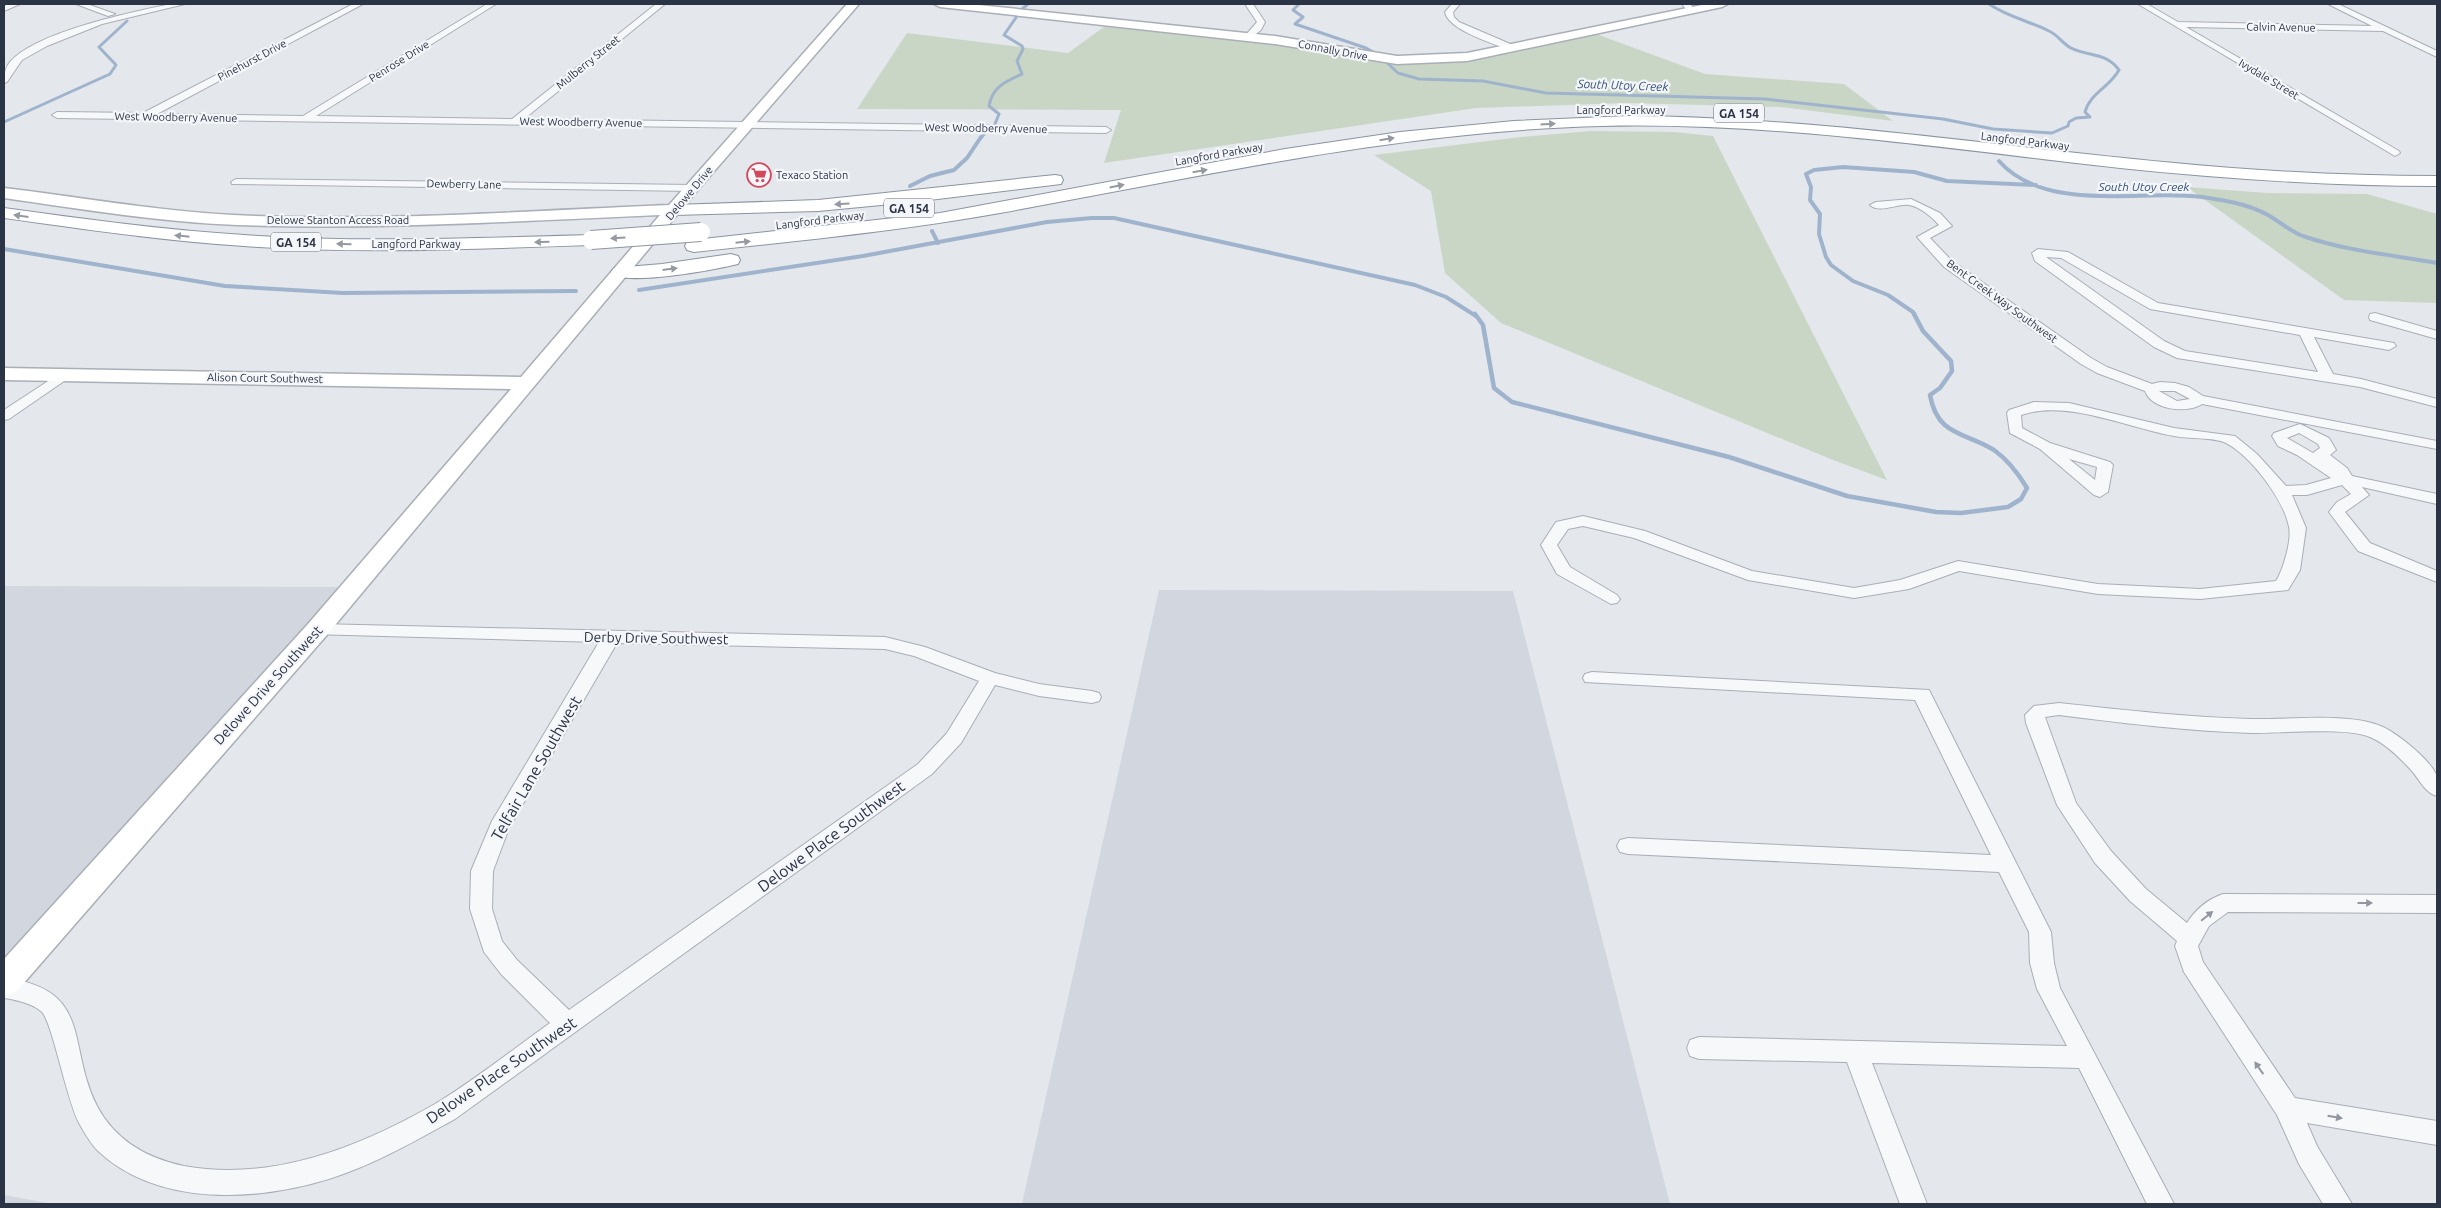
<svg xmlns="http://www.w3.org/2000/svg" width="2441" height="1208" font-family="Ubuntu,sans-serif">
	<rect width="100%" height="100%" fill="#e4e7ec"/>
	<path fill="#d2d6de" d="M4,586L354,587L4,969Z
		M1159,590L1513,591L1670,1204H1022Z
		M4,1195L53,1204H4Z"/>
	<path fill="#c9d6c5" d="M1108,24L1255,39L1393,62L1455,60L1588,31L1705,74L1844,84L1893,121L1781,107L1626,103L1476,108L1104,163L1121,110L857,109L907,33L1068,53Z
		M1591,131L1674,132L1713,136L1887,480L1833,460L1501,323L1445,273L1431,191L1374,155L1521,137Z
		M2187,187L2267,193L2367,194L2437,214V303L2344,300Z"/>
	<g fill="none" stroke-linecap="round" stroke-linejoin="round">
		<path stroke="#9fb4cc" stroke-width="3" d="M1299,4L1293,10L1303,17L1295,24L1366,48L1380,56L1398,73L1419,79L1483,81L1546,93L1765,99L1943,119L1993,129L2052,133L2068,126L2069,122L2076,118L2090,117L2085,112C2090,93 2110,87 2119,70C2106,52 2089,57 2071,48C2063,44 2058,35 2049,31C2029,21 2008,17 1989,4
			M1022,9L1028,4
			M4,122L110,74L116,65L99,47L127,21
			M995,124L999,114L989,106C992,87 1006,81 1022,74L1017,61L1023,49L1022,46L1004,35L1017,16
			M980,139L987,131"/>
		<path stroke="#9fb4cc" stroke-width="4" d="M1999,161C2046,214 2140,189 2202,197C2224,200 2248,204 2268,215C2280,222 2290,231 2303,236C2346,251 2393,255 2437,263
			M910,186L930,176L954,170L967,158L981,137
			M932,231L938,243
			M4,249L225,286L343,293L576,291
			M639,290L863,256L1047,222L1092,218H1114L1415,285L1446,297L1476,316
			M1915,316L1913,312L1888,295L1853,281L1831,265L1826,257L1819,234L1820,214L1810,200L1811,187L1806,174L1814,170L1843,167L1914,172L1947,181L2036,185"/>
		<path stroke="#9fb4cc" stroke-width="4.5" d="M1475,314L1483,325L1494,388L1512,402L1729,457L1847,496L1936,512L1961,513L2008,507L2021,499L2027,488C2018,473 2008,460 1994,450C1965,432 1937,436 1930,395L1940,388L1952,371L1951,361L1923,331L1914,314"/>
		<g stroke="#a9aeb7" stroke-width="2">
			<path id="street" d="M10,4H20L4,11V6Z
				M76,4H87L115,14L108,16Z
				M171,4H185L102,24L47,46L22,60L7,82L4,83C4,74 5,68 10,62C36,32 132,12 171,4Z
				M353,4H363L157,114L303,116L487,4H496L316,116L512,119L656,4H665L524,119L1106,127L1111,130L1106,133L57,118L52,115L57,112L143,113Z
				M1245,4H1253L1265,22L1261,30L1248,40L1244,37L1257,22Z
				M1452,4H1460L1453,12L1454,17L1459,22L1515,46V50H1509C1493,43 1448,30 1445,12Z
				M1682,4H1690L1695,10L1688,12Z
				M2138,4H2147L2178,22L2372,26L2328,4H2338L2437,51V57L2383,31L2186,27L2399,151L2400,153L2395,156Z
				M236,179L692,185L697,188L692,191L232,184L231,182Z
				M1911,199L1940,213L1952,226L1930,238L1952,261L2091,358L2107,367L2152,384L2160,382L2175,383L2189,387L2203,396L2437,441V449L2202,404C2187,414 2152,410 2145,391L2097,373L2081,364L1944,267L1917,237L1939,225C1932,217 1920,207 1909,205C1898,203 1880,214 1870,205L1876,202ZM2159,391H2175L2190,399L2177,401Z
				M2038,249L2068,252L2158,303L2394,343L2396,346L2389,350L2314,337L2333,374L2361,379L2437,399V407L2360,387L2177,358L2154,347L2035,261L2032,253ZM2046,257L2061,258L2150,309L2300,335L2318,372L2185,351L2164,341Z
				M2375,313L2437,331V339L2370,320L2369,317L2370,314Z
				M65,370L72,374L70,377L9,419L4,420V410Z
				M2034,402L2069,403L2174,428L2235,436L2257,454L2286,486L2306,485L2331,478L2297,455L2278,446L2272,436L2274,433L2300,424L2329,438L2336,450L2330,455L2347,468L2352,476L2437,494V504L2362,487L2369,495L2345,512L2370,543L2437,571V582L2358,551L2329,512L2337,502L2351,494L2342,485L2307,495H2292L2306,528L2300,570L2288,590L2200,599L2098,594L1959,571L1909,589L1854,598L1748,580L1634,538L1583,526L1568,529L1557,545L1570,567L1617,595L1620,599L1617,603L1611,604L1557,574L1541,545L1556,522L1583,516L1645,531L1752,571L1854,588L1900,580L1958,561L2098,584L2200,589L2276,581C2283,570 2292,540 2289,527C2284,500 2251,456 2226,443C2214,437 2188,439 2174,436C2128,428 2067,399 2021,415L2022,428L2050,443L2110,462L2113,465L2108,492L2100,497L2094,495L2040,449L2010,433L2007,413L2009,410ZM2299,433L2318,444L2320,448L2313,453L2287,438ZM2069,459L2097,467L2095,480Z
				M317,624L885,637L925,647L995,673L1039,684L1092,691L1099,693L1101,697L1099,701L1092,703L1039,696L995,685L961,743L932,774L455,1119C415,1141 375,1164 332,1178C259,1201 159,1208 98,1151C91,1144 84,1132 79,1123C67,1101 52,1022 42,1012C32,1003 17,1000 4,998V978C94,989 66,1045 97,1106C115,1140 146,1158 184,1166C272,1182 360,1147 435,1104C475,1080 512,1050 550,1023L501,974L484,952L470,909L471,871L492,821L599,642L311,634L308,630L311,626ZM617,643L885,649L914,656L979,681L947,733L918,764L569,1010L517,960L502,941L492,909L493,871L509,828Z
				M1592,672L1929,690L2051,932L2054,963L2060,988L2174,1204H2147L2079,1068L1872,1063L1927,1204H1900L1847,1062L1699,1059L1690,1056L1687,1048L1690,1040L1699,1037L2067,1046L2037,989L2030,963L2029,932L1999,872L1628,854L1620,852L1617,846L1620,840L1628,838L1991,855L1915,700L1585,682L1583,678L1585,674Z
				M2059,703C2123,710 2187,717 2251,719C2287,720 2352,712 2383,727C2399,735 2428,758 2436,774C2439,779 2437,790 2437,796C2425,793 2420,780 2411,770C2400,758 2385,743 2370,737C2347,727 2281,733 2252,733C2187,731 2123,723 2059,715L2045,717L2076,803L2111,851L2146,889L2187,923C2195,910 2208,899 2223,894L2437,895V913L2228,912L2209,926L2198,946L2203,962L2295,1098L2437,1121V1145L2307,1123L2317,1146L2352,1204H2323L2299,1164L2277,1115L2184,972L2175,946L2177,941L2130,901L2095,863L2057,805L2026,723L2025,715L2034,706Z"/>
		</g>
		<g stroke="#a9aeb7" stroke-width="3">
			<path id="secondary" d="M847,4H859L697,191L326,636L16,992L4,996V959L308,624L511,389L4,380V368L521,377L660,215C519,221 378,230 237,225C159,222 81,209 4,198V188C80,197 156,211 233,215C378,222 524,211 669,205Z
				M934,4H969L1275,36L1397,56L1467,53L1707,4H1728L1722,7L1467,61L1397,64L1275,44L940,7Z"/>
		</g>
		<g stroke="#8b94a3" stroke-width="2">
			<path id="highway" d="M1629,116C1809,117 1986,145 2164,162C2255,171 2346,176 2437,176V186C2331,186 2226,179 2120,168C1948,149 1776,122 1602,126C1398,131 1200,177 1000,213C899,231 796,241 694,252L687,250L685,246L687,242L694,240L940,213L1285,149L1400,132L1514,121Z
				M1055,175L1061,176L1063,180L1061,184L913,202L818,211L674,215L668,214L665,210L668,206L674,205L818,200Z
				M4,208C84,219 164,230 244,235C359,243 475,238 591,235L597,236L600,240L597,244L591,245C475,249 359,254 244,246C163,241 84,229 4,218Z
				M731,254L738,256L740,260L738,264C709,271 641,283 614,276L611,272L614,268L662,264Z"/>
		</g>
		<use href="#street" fill="#f7f8fa" fill-rule="evenodd"/>
		<use href="#secondary" fill="#fff" fill-rule="evenodd"/>
		<use href="#highway" fill="#fff" fill-rule="evenodd"/>
		<g stroke="#8b94a3" stroke-width="20" stroke-linecap="butt">
			<path id="highway-bridge" d="M591,240L701,232"/>
		</g>
		<use href="#highway-bridge" stroke="#fff" stroke-width="18"/>
	</g>
	<defs><path id="oneway-solid" d="M-6-.8H1V-3.2L6.5 0L1 3.2V.8H-6Z" transform="scale(1.25)"/></defs>
	<g fill="#959aa2">
		<use href="#oneway-solid" transform="translate(1548 124) rotate(-3)"/>
		<use href="#oneway-solid" transform="translate(1387 139) rotate(-9)"/>
		<use href="#oneway-solid" transform="translate(1200 171) rotate(-10)"/>
		<use href="#oneway-solid" transform="translate(1117 186) rotate(-11)"/>
		<use href="#oneway-solid" transform="translate(842 204) rotate(176)"/>
		<use href="#oneway-solid" transform="translate(21 216) rotate(-172)"/>
		<use href="#oneway-solid" transform="translate(182 236) rotate(-174)"/>
		<use href="#oneway-solid" transform="translate(618 238) rotate(177)"/>
		<use href="#oneway-solid" transform="translate(542 242) rotate(178)"/>
		<use href="#oneway-solid" transform="translate(743 242) rotate(-6)"/>
		<use href="#oneway-solid" transform="translate(344 244) rotate(-179)"/>
		<use href="#oneway-solid" transform="translate(670 269) rotate(-7)"/>
	</g>
	<g fill="#9196a0">
		<use href="#oneway-solid" transform="translate(2365 903)"/>
		<use href="#oneway-solid" transform="translate(2207 916) rotate(-39)"/>
		<use href="#oneway-solid" transform="translate(2259 1068) rotate(-125)"/>
		<use href="#oneway-solid" transform="translate(2335 1117) rotate(10)"/>
	</g>
	<defs>
		<g id="supermarket-ring" transform="scale(1.25)"><circle r="9.5" fill="#f4f6f9" stroke="#d1495b" stroke-width="1.5"/><path d="M-6-5.5h2.5l.6 2H6L4.5 2H-2.5L-4.4-4H-6ZM-1.5 3.2a1.3 1.3 0 1 0 .1 0ZM3 3.2a1.3 1.3 0 1 0 .1 0Z" fill="#d1495b"/></g>
	</defs>
	<g fill-rule="evenodd">
		<use href="#supermarket-ring" x="759" y="175"/>
	</g>
	<g text-anchor="middle" dominant-baseline="central" stroke-width="4.5" stroke-linejoin="round" paint-order="stroke">
		<g font-size="11" fill="#2b3445" stroke="#f4f6f9">
			<text transform="translate(2281 27) rotate(1)">Calvin Avenue</text>
			<text transform="translate(1333 50) rotate(11)">Connally Drive</text>
			<text transform="translate(252 60) rotate(-28)">Pinehurst Drive</text>
			<text transform="translate(399 61) rotate(-32)">Penrose Drive</text>
			<text transform="translate(588 62) rotate(-39)">Mulberry Street</text>
			<text transform="translate(2269 79) rotate(31)">Ivydale Street</text>
			<text x="1621" y="110">Langford Parkway</text>
			<text transform="translate(176 117) rotate(1)">West Woodberry Avenue</text>
			<text transform="translate(581 122) rotate(1)">West Woodberry Avenue</text>
			<text transform="translate(986 128) rotate(1)">West Woodberry Avenue</text>
			<text transform="translate(2025 141) rotate(7)">Langford Parkway</text>
			<text transform="translate(1219 154) rotate(-10)">Langford Parkway</text>
			<text transform="translate(464 184) rotate(1)">Dewberry Lane</text>
			<text transform="translate(689 193) rotate(-50)">Delowe Drive</text>
			<text x="338" y="220">Delowe Stanton Access Road</text>
			<text transform="translate(820 220) rotate(-7)">Langford Parkway</text>
			<text x="416" y="244">Langford Parkway</text>
			<text transform="translate(2002 301) rotate(36)">Bent Creek Way Southwest</text>
			<text transform="translate(265 378) rotate(1)">Alison Court Southwest</text>
		</g>
		<g font-size="11" fill="#2b3445" stroke="#f4f6f9" text-anchor="start">
			<text x="776" y="175">Texaco Station</text>
		</g>
		<g font-size="12" font-style="italic" fill="#34527a" stroke="#f4f6f9">
			<text transform="translate(1623 85) rotate(2)">South Utoy Creek</text>
			<text x="2144" y="186">South Utoy Creek</text>
		</g>
		<g fill="#f4f6f9" stroke="#676e7b" stroke-width="1">
			<rect x="1714" y="103.5" width="50" height="19" rx="4"/>
			<rect x="884" y="198.5" width="50" height="19" rx="4"/>
			<rect x="271" y="232.5" width="50" height="19" rx="4"/>
		</g>
		<g font-size="12" font-weight="bold" fill="#2b3445">
			<text x="1739" y="113">GA 154</text>
			<text x="909" y="208">GA 154</text>
			<text x="296" y="242">GA 154</text>
		</g>
		<g font-size="14" fill="#2b3445" stroke="#f4f6f9">
			<text transform="translate(656 638) rotate(1)">Derby Drive Southwest</text>
			<text transform="translate(268 685) rotate(-48)">Delowe Drive Southwest</text>
		</g>
		<g font-size="16" fill="#2b3445" stroke="#f4f6f9">
			<text transform="translate(536 768) rotate(-60)">Telfair Lane Southwest</text>
			<text transform="translate(831 836) rotate(-36)">Delowe Place Southwest</text>
			<text transform="translate(501 1070) rotate(-34)">Delowe Place Southwest</text>
		</g>
	</g>
	<rect width="2441" height="1208" fill="none" stroke="#2b3445" stroke-width="10"/>
</svg>
